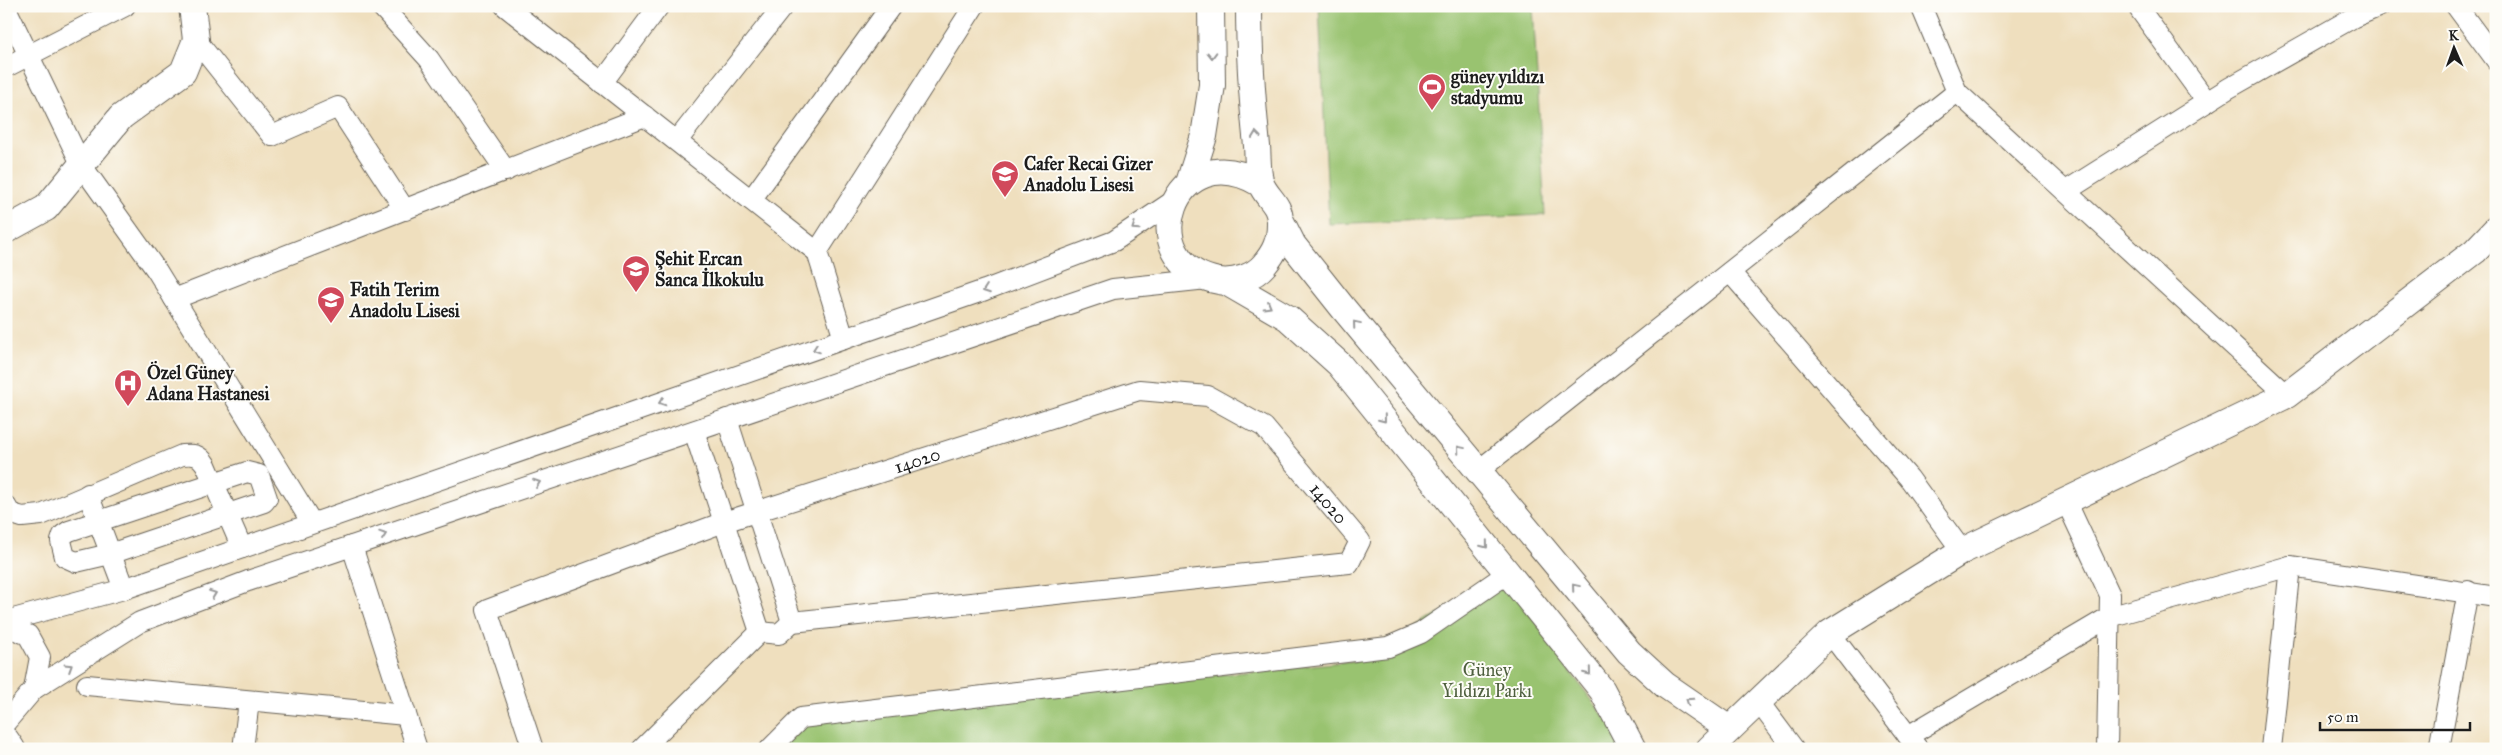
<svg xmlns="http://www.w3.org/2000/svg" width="2502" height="755" font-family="'IM FELL Great Primer',serif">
	<rect width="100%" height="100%" fill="#fdfcf7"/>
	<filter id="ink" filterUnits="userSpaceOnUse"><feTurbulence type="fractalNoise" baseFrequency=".02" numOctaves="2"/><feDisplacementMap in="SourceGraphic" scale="10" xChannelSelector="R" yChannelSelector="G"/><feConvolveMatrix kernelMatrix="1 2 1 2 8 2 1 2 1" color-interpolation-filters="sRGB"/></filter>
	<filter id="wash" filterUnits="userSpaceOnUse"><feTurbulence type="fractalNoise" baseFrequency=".0096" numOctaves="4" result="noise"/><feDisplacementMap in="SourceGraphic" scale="20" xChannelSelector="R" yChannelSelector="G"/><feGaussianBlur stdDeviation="1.12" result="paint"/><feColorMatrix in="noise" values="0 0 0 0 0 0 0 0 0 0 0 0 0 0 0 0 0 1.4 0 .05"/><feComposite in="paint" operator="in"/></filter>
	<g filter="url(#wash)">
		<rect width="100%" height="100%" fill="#efdfbe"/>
		<path fill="#99c370" stroke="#5a7046" d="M1319,6H1533L1545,215L1329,224Z
			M1508,573L1562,661L1623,741V749H772L801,718L1362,660Z"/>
	</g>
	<g filter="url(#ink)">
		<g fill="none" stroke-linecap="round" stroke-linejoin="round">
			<g stroke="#666055" stroke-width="22">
				<g id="minor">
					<path d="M381,6L429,59L506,171"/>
					<path d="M505,6L817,252L844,339"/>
					<path d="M1921,6L1957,92L2287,395"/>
					<path d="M2456,6L2496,60"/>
					<path d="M6,8L82,166L157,271L312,523"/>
					<path d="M2140,10L2207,102"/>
					<path d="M196,40L272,136L338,107L405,210"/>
					<path d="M6,67L125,6"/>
					<path d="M602,83L659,6"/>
					<path d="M677,141L783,6"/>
					<path d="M2066,191L2229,88L2354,17L2380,6"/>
					<path d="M751,200L891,6"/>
					<path d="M817,252L974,6"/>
					<path d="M1730,272L1909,478L1962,551"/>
					<path d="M174,299L645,116"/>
					<path d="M727,419L792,622"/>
					<path d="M694,431L760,632"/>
					<path d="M1478,471L1957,92"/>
					<path d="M247,472L259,475L267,498L264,502L110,554L76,562L65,557L61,541L63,535L69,531Z"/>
					<path d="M88,494L124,589"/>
					<path d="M2066,501L2110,595L2107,749"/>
					<path d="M6,506L10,513L22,517L41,515L182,455C194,454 199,454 206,465L242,548"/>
					<path d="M352,546L417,749"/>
					<path d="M6,621L124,589L985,290L1114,241L1175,200"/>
					<path d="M6,626L28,635L40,657L34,689"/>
					<path d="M760,632L779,634L792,622"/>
					<path d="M1830,633L1918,749"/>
					<path d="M87,685L406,715"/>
					<path d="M1758,701L1794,749"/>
					<path d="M6,722L34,689L140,622L248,581L1113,289L1207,279"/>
					<path d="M1908,736L2109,617L2290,566L2496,597"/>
					<path d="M243,749L249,701"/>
					<path id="s1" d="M533,749L487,610L724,522L1139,390L1208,396L1264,427L1360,541L1349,563L792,622"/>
					<path d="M642,749L760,632"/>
					<path d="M770,749L801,718L1388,647L1421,633L1508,573"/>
					<path d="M2271,749L2290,566"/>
					<path d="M2439,749L2468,591"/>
				</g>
			</g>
			<g stroke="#666055" stroke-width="28">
				<path id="major" d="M1249,6C1249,54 1252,98 1257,146C1258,157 1257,173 1261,184C1267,199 1281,204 1280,224C1280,241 1275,252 1264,265C1254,277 1234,283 1219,281C1129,265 1173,131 1261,184
					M1189,183L1204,136L1212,85L1211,6
					M1281,221L1293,245L1343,308L1629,652L1665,685L1729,729
					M6,230L46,208L121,117L183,72L196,40L192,6
					M1226,282L1288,318L1339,364L1602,690L1633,749
					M6,740L12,749
					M1709,749L1830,633L1962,551L2287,395L2475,251L2496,229"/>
			</g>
			<use href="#minor" stroke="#fff" stroke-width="20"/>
			<use href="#major" stroke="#fff" stroke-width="26"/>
		</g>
		<defs><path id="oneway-chevron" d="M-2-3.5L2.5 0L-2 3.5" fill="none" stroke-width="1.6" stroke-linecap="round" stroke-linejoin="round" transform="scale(1.25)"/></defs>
		<g stroke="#999">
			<use href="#oneway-chevron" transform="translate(1212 55) rotate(89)"/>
			<use href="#oneway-chevron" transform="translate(1256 135) rotate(-96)"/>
			<use href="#oneway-chevron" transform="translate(1135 227) rotate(146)"/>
			<use href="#oneway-chevron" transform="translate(986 290) rotate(160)"/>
			<use href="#oneway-chevron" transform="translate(1268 306) rotate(30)"/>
			<use href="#oneway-chevron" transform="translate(1356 324) rotate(-130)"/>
			<use href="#oneway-chevron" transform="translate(816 349) rotate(161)"/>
			<use href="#oneway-chevron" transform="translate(662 402) rotate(161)"/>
			<use href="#oneway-chevron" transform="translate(1383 419) rotate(51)"/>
			<use href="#oneway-chevron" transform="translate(1460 449) rotate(-130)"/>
			<use href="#oneway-chevron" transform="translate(537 483) rotate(-19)"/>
			<use href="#oneway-chevron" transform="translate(383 535) rotate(-19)"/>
			<use href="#oneway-chevron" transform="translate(1485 545) rotate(51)"/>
			<use href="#oneway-chevron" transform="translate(1575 587) rotate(-130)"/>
			<use href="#oneway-chevron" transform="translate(213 594) rotate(-21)"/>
			<use href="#oneway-chevron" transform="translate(69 667) rotate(-32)"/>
			<use href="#oneway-chevron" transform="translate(1588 672) rotate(51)"/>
			<use href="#oneway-chevron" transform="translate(1689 701) rotate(-145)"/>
		</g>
	</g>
	<defs>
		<g id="stadium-pin" transform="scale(1.4375)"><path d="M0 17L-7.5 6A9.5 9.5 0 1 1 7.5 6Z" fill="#d1495b" stroke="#fdfcf7"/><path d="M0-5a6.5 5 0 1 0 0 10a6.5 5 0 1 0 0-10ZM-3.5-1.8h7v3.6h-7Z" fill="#fff"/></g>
		<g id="school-pin" transform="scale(1.4375)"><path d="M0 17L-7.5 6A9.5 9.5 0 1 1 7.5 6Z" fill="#d1495b" stroke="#fdfcf7"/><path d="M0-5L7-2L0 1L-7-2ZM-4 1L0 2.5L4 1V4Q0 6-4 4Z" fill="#fff"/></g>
		<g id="hospital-pin" transform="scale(1.4375)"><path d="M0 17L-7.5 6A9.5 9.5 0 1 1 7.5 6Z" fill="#d1495b" stroke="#fdfcf7"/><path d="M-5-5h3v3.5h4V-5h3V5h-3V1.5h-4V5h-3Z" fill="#fff"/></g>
	</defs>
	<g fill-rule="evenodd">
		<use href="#stadium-pin" x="1432" y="87"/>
		<use href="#school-pin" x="1005" y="174"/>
		<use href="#school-pin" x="636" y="269"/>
		<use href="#school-pin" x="331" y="300"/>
		<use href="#hospital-pin" x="128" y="383"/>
	</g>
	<g text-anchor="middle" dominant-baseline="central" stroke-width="4" stroke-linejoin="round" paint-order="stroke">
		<g font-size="18" font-weight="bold" fill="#1c1c1c" stroke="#fdfcf7" text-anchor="start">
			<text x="1451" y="77">güney yıldızı<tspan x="1451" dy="21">stadyumu</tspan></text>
			<text x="1024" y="164">Cafer Recai Gizer<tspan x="1024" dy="21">Anadolu Lisesi</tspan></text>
			<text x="655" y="259">Şehit Ercan<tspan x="655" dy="21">Sanca İlkokulu</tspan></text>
			<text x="350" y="290">Fatih Terim<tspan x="350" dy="21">Anadolu Lisesi</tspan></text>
			<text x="147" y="373">Özel Güney<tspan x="147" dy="21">Adana Hastanesi</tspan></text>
		</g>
		<g font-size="18" fill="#1c1c1c" stroke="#fdfcf7">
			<text stroke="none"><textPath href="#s1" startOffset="602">14020</textPath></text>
			<text stroke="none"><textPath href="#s1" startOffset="1068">14020</textPath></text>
		</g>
		<g font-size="18" fill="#4e5f3e" stroke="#fdfcf7">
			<text x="1487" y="670">Güney<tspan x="1487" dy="21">Yıldızı Parkı</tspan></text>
		</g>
	</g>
	<rect width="2502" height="755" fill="none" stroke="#fdfcf7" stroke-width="25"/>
	<g transform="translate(2454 48) rotate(358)" stroke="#fdfcf7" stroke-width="4" paint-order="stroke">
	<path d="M0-4L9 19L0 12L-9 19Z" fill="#1c1c1c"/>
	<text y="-8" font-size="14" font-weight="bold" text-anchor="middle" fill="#1c1c1c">K</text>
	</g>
	<path d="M2320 722v8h150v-8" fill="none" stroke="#1c1c1c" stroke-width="2.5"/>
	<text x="2327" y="722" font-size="15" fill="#1c1c1c" stroke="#fdfcf7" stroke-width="4" paint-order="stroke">50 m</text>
</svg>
